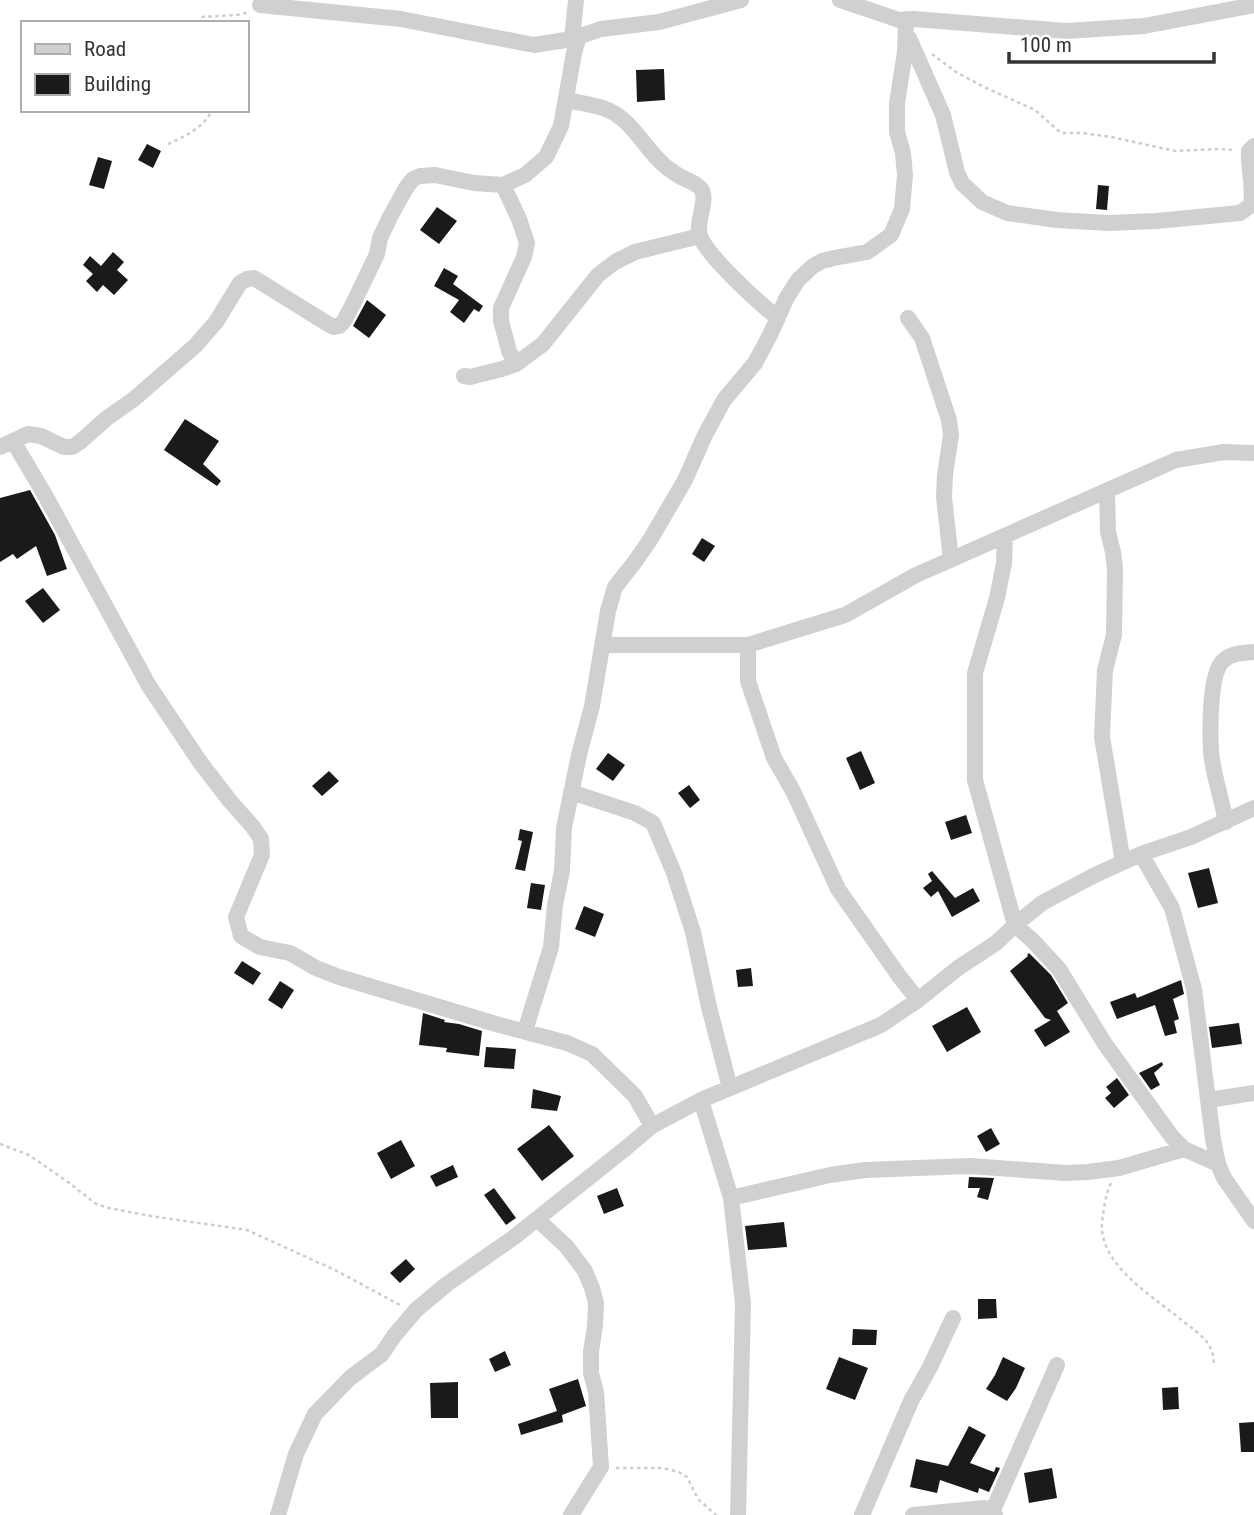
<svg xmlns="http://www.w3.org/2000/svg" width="1254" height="1515" font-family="'Roboto Condensed',sans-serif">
	<rect width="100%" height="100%" fill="#fff"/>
	<path fill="#1a1a1a" d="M664,69L665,100L637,102L636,70Z
		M147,144L161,151L153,168L138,160Z
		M98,157L112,161L104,189L89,185Z
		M1098,185L1109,186L1107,210L1096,209Z
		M437,207L457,221L439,244L420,230Z
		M113,252L124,262L117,270L128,280L114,295L103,285L97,292L86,281L93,274L83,265L90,256L101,266Z
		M444,268L458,276L453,284L483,306L479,312L474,309L464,323L450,312L459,300L434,286Z
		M367,300L386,315L369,338L353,326Z
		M185,419L219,441L203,464L221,481L217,486L164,450Z
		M30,490L55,535L67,569L47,576L36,546L17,559L13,554L0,562V498Z
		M702,538L715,546L704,562L692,554Z
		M43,588L60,610L43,623L25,601Z
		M861,751L875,783L860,790L846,758Z
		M608,753L625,765L613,781L596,769Z
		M329,771L339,781L322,796L312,786Z
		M689,785L700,800L690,808L678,793Z
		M966,815L972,833L951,840L945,822Z
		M520,829L533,832L525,871L515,869L522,841L518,840Z
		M1209,868L1218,903L1198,908L1188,873Z
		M932,871L955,898L973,888L980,901L952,917L938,891L931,897L923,888L932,881L928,874Z
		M531,883L545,885L541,910L527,908Z
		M584,906L604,914L595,937L575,929Z
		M1029,953L1051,975L1068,1003L1057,1011L1070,1032L1045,1047L1034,1030L1051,1020L1045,1018L1010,971L1028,956L1027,955Z
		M242,961L261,973L253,985L234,973Z
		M751,968L753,986L738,987L736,970Z
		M1181,980L1184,994L1173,999L1179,1019L1174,1021L1177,1033L1165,1036L1155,1005L1117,1019L1110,1002L1135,993L1137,998Z
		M280,981L294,990L282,1009L268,1000Z
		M967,1007L981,1032L947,1052L932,1026Z
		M423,1013L445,1020L444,1022L459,1024L482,1031L479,1056L446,1052L447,1048L419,1045Z
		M1239,1023L1242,1044L1212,1048L1209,1027Z
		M486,1047L516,1049L514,1069L484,1067Z
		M1162,1062L1163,1065L1154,1073L1160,1085L1151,1090L1139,1073Z
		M1117,1078L1129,1095L1114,1108L1105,1098L1111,1093L1106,1087Z
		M533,1089L561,1096L557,1111L531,1108Z
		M549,1125L574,1156L542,1181L517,1149Z
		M991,1128L1000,1144L986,1152L977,1136Z
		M401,1140L415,1166L391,1179L377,1153Z
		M453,1165L458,1177L436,1187L430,1176Z
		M969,1177L994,1178L988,1200L977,1197L980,1188H968Z
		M494,1188L516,1218L506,1225L484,1195Z
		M617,1188L624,1206L604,1214L597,1196Z
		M784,1222L787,1247L748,1250L745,1226Z
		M406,1259L415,1269L400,1283L390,1273Z
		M978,1299H996L997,1318L978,1319Z
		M853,1329L877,1330L876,1345H852Z
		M505,1351L511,1365L495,1372L489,1359Z
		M839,1357L868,1368L855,1400L826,1389Z
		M1003,1357L1025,1368L1016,1388L1007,1401L986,1389L995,1375Z
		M578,1379L586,1406L562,1415L563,1422L521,1435L518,1424L557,1411L549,1389Z
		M458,1382V1418H431L430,1383Z
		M1178,1387L1179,1409L1163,1410L1162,1388Z
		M1254,1422V1452H1241L1239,1423Z
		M969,1426L986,1435L970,1463L994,1472L996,1467L1000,1468L989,1492L979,1488L978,1493L940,1480L937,1493L910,1487L916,1459L948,1466Z
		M1052,1468L1057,1498L1029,1503L1024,1473Z"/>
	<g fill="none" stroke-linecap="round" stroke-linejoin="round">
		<path stroke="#cdcdcd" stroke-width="2.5" stroke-dasharray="3.5 3.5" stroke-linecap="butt" d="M198,23L201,17L237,15L250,12
			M932,54L956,72L984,87L1035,110L1061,133H1082L1111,137L1175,151L1218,149L1235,150
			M168,144C185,136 204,128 212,110
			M0,1144L29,1155L68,1182L96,1204L109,1208L151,1216L247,1230L337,1271L400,1305
			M1111,1183C1107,1192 1105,1200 1104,1209C1102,1218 1101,1228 1103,1236C1110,1272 1158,1300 1184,1322C1201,1335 1213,1342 1214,1364
			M616,1468H663L679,1472L687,1477L698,1499L716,1515"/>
		<path stroke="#d0d0d0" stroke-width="16" d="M840,0L899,20L914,19L1066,31L1144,26L1254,5
			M260,5L401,19L534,45L572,39L601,29L659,22L741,0
			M909,38L943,115L957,172L962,183L982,202L1007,213L1057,220L1108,223L1156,221L1240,213L1251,205C1254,187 1248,169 1249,151L1254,146
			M572,39L576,0
			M566,100C580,103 595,104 608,110C633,121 645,149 665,166C670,170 677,175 683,178C689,181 697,183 701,189C709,199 695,222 700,236C707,256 760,304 778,318
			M503,185L519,219L527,243L524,257L501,308V321L509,351L516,364
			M908,318L922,338L949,420L951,435L945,475L944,497L951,560
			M464,376L470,377L502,369L516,364L543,344L598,275L615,262L635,252L700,236
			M13,441L45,495L149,686L200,762L230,801L253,827L261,839L262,855L236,917L241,936L260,947L290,953L316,968L339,977L496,1024L567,1043L592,1054L635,1096L652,1126
			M0,447L28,434L41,436L64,447H72L80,442L107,418L134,399L195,346L216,322L240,283L247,279L254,278L328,324L334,327L339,326L344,321L353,304L377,254L380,238L390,217L406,188L413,179L420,176L435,175L474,183L503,185L525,175L546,157L561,126L574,53L579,36
			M1107,492L1108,532L1113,552L1115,568L1114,635L1105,670L1102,737L1123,862
			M1005,537L1004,563L997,598L975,673V780L1015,925L1033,941L1059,969L1105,1044L1172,1137L1184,1149L1218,1164
			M602,645H748L845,615L916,575L1176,460L1224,452L1254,453
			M748,645V681L774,758L793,791L838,889L899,976L918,1000
			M571,792L635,813L653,823L674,873L693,932L709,1007L730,1088
			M1226,822C1222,800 1213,774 1211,752C1210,733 1209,673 1223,661C1231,653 1243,653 1254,652
			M1141,854L1172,908L1194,989L1213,1139L1218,1164L1224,1178L1254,1221
			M525,1031L551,947L555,905L562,871L564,828L579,755L592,706L608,611L615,587L634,563L650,540L685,480L705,435L724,400L755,363L770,335L786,299L798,280L813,266L822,261L834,258L867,252L891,235L902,209L905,175L903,153L897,132V103L905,52L906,19
			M701,1100L731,1198L743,1304L738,1515
			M1209,1100L1254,1093
			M731,1198L830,1175L865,1170L970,1166L1066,1173L1088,1172L1119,1168L1184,1149
			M537,1219L567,1247L585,1271L592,1288L596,1303L595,1326L591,1351V1373L596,1392L601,1467L571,1515
			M993,1510L1057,1365
			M278,1515L296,1454L315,1414L350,1378L382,1354L394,1336L416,1310L447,1284L513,1238L626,1148L652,1126L701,1100L881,1025L918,1000L958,968L996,943L1015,925L1042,903L1095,875L1141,854L1191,837L1254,808
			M862,1515L911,1401L930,1367L953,1318
			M913,1515L984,1508L993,1510L995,1515"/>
	</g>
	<rect x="21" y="21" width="228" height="91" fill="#ffffff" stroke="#adadad" stroke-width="2"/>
	<rect x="35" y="44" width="35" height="10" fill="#d0d0d0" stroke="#adadad" stroke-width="2"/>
	<text x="84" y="56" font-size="21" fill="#333333">Road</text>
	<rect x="35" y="74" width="35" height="21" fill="#1a1a1a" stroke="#adadad" stroke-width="2"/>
	<text x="84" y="91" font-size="21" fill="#333333">Building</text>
	<path d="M1009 52v10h205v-10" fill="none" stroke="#333333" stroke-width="3.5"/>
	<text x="1020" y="52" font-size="21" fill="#333333" stroke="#ffffff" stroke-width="5" paint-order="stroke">100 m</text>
</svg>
